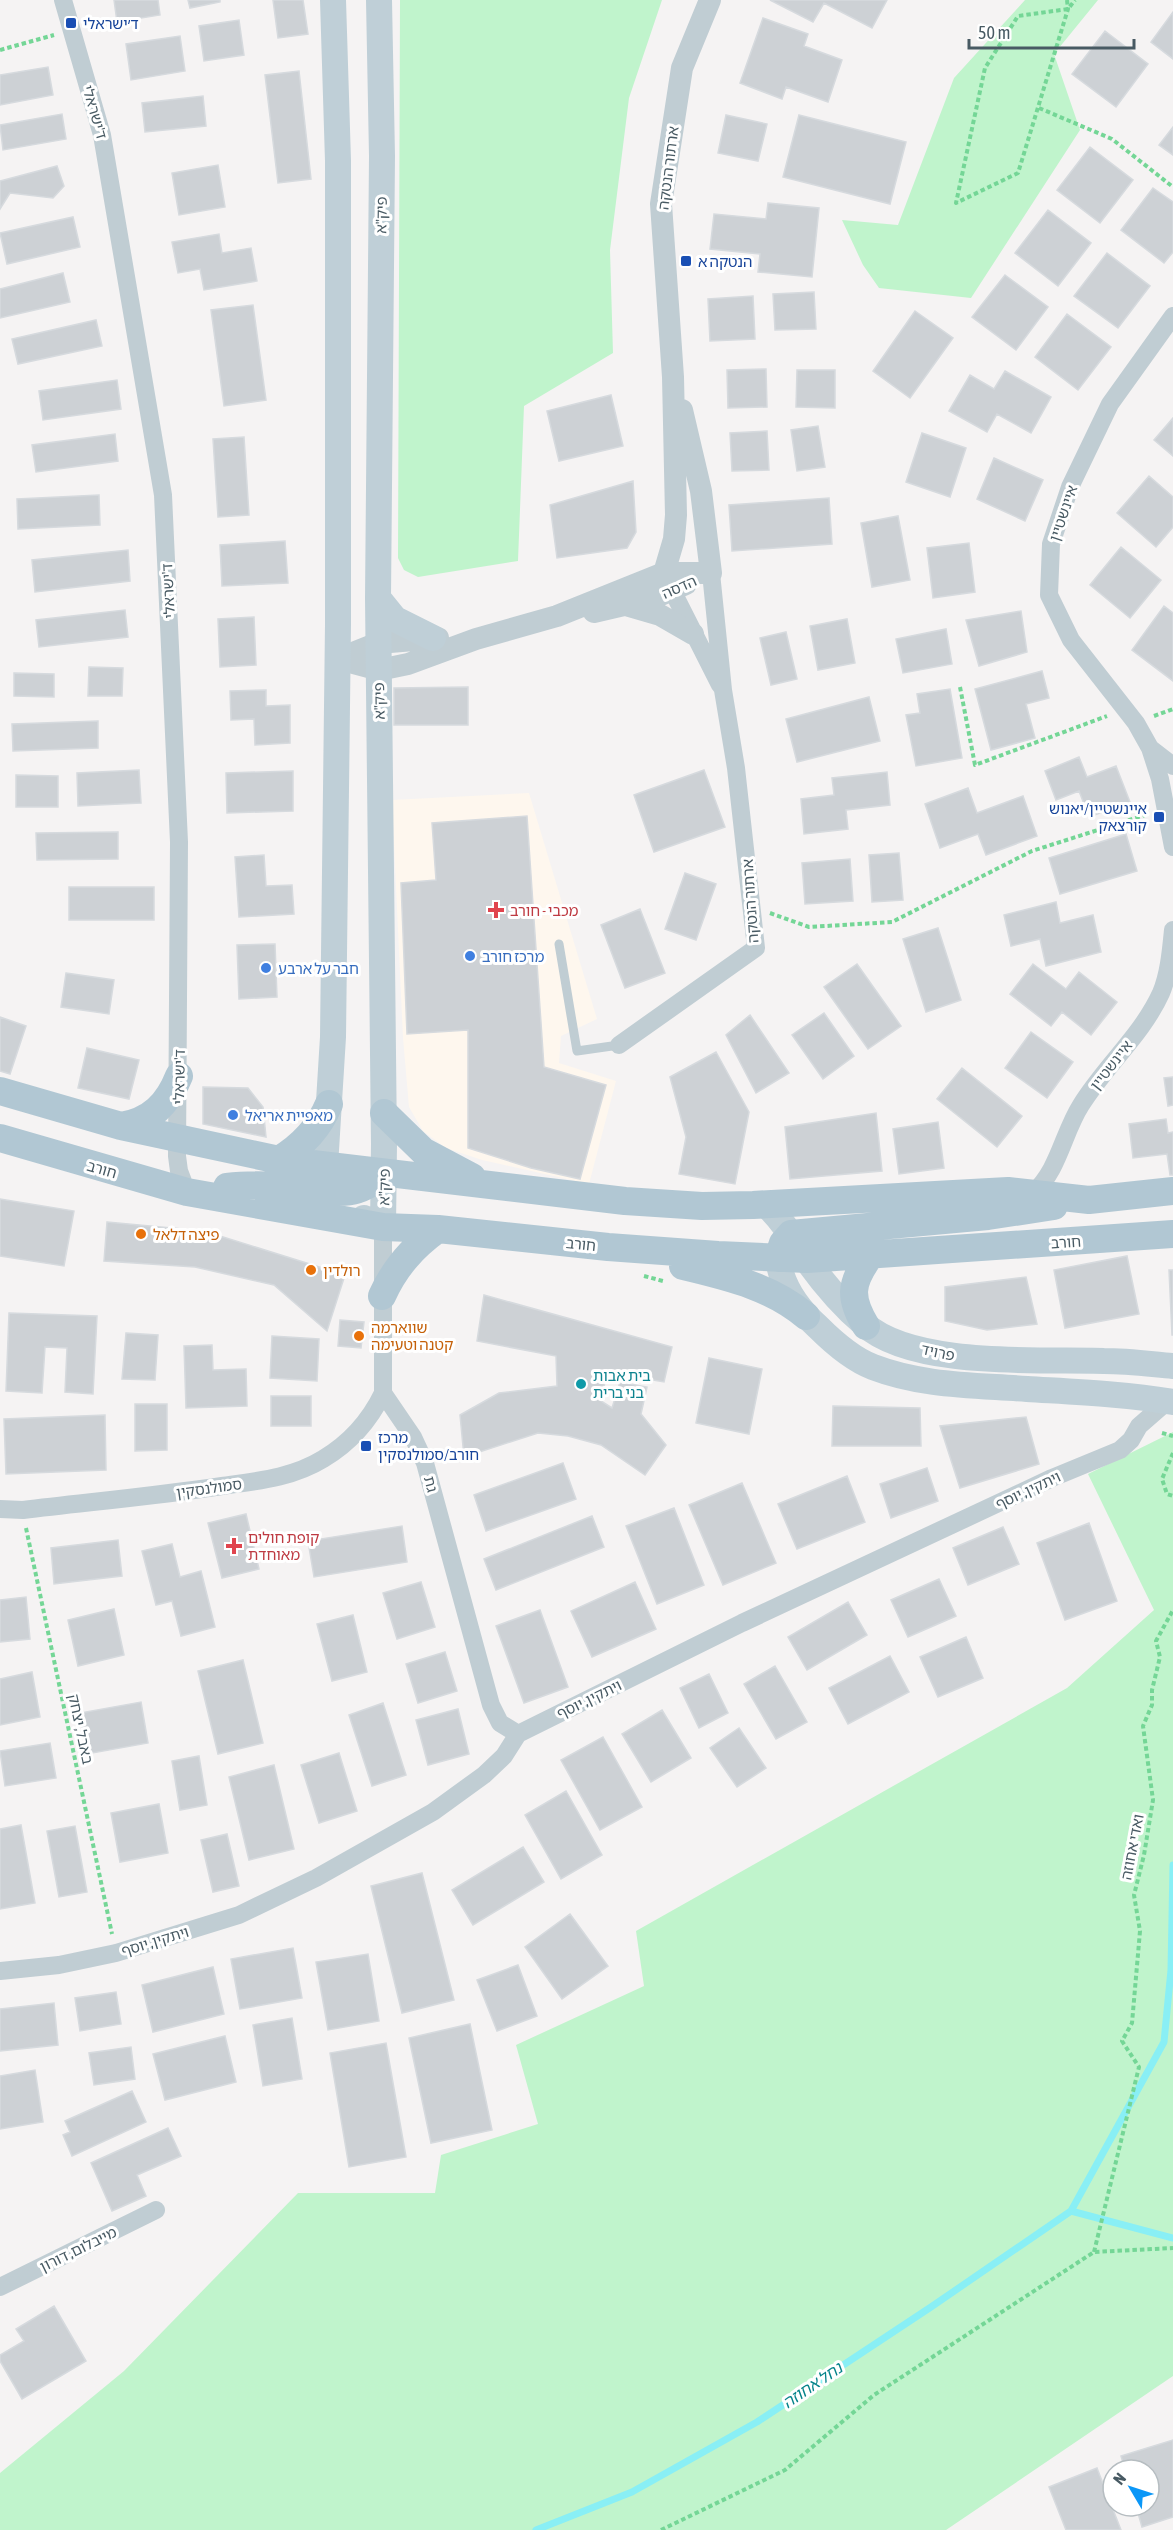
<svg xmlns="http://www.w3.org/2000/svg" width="1173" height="2530" font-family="'Asap Condensed','Noto Sans Hebrew',sans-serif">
	<rect width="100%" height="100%" fill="#f5f3f3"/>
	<path fill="#fef7ee" d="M529,793L597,1019L561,1036L559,1063L616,1081L589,1184L482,1160L446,1148L423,1131L409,1107L403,1038L392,800Z"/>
	<path fill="#c0f4cc" d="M400,0H662L629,98L610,250L613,353L524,406L518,561L418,577L404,570L398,558Z
		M1025,0H1098L1054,54L1080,130L971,298L879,288L863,265L842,220L898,225L954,78Z
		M1173,1432V2376L946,2530H0V2473L124,2371L298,2193H435L441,2155L538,2124L516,2045L644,1986L636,1931L1067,1688L1154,1610L1088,1474Z"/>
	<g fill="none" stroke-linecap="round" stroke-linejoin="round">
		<path stroke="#89eff5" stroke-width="7" d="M1071,2211L1173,2238
			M536,2530L632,2492L757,2422L931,2307L1071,2211L1164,2042L1171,1970L1173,1865"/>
	</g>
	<path fill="#cdd1d5" stroke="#d6dade" stroke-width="1.5" d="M114,0H158L160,15L117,22Z
		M188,0H220V2L190,8Z
		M273,0H303L308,34L278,38Z
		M770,0H887L872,28L824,3L813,22Z
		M1173,12V59L1151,42Z
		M763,18L808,34L804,46L842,60L828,102L786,87L782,99L740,83Z
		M239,20L244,55L204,61L199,26Z
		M1105,31L1148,64L1116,107L1072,74Z
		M180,36L185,71L131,80L126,44Z
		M48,67L53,95L0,105V75Z
		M299,71L311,179L278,183L265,75Z
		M203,96L206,126L145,132L142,103Z
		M62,114L66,139L3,150L0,125Z
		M726,115L767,124L758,161L718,153Z
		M799,115L906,142L890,204L783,177Z
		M1173,127V155L1159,145Z
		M1090,147L1133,180L1100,223L1057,190Z
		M218,165L225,207L179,215L172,173Z
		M57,166L64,186L53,198L10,193L0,209V181Z
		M1153,188L1173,202V252L1164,263L1121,230Z
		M768,203L819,208L812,277L758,272L760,254L710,249L714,214L766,219Z
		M1048,210L1091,243L1058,286L1015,253Z
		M73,217L80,247L7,264L0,233Z
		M219,234L222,253L251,248L257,281L204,290L200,269L178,273L172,242Z
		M1107,253L1150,286L1118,328L1074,296Z
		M63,273L70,302L0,318V289Z
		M1005,275L1048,307L1016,350L972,317Z
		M814,292L816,329L775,330L773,294Z
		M753,296L755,339L710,341L708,299Z
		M253,305L266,400L224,406L211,310Z
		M915,311L953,338L910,398L873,371Z
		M1067,314L1111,347L1078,390L1035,357Z
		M96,320L102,346L18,364L12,339Z
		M766,369L767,407L728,408L727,370Z
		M797,370H835V408L796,407Z
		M1005,371L1051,397L1031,433L997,414L987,432L949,411L970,375L994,389Z
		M117,380L121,409L43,420L39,391Z
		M611,395L623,446L559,461L547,411Z
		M1173,418V456L1154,440Z
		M818,426L825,467L797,471L791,430Z
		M767,431L769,470L732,471L730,433Z
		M922,433L966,448L950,497L906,482Z
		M115,434L118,461L36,472L32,445Z
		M244,437L249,515L218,517L213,439Z
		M994,458L1043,480L1025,521L977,499Z
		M1149,476L1173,497V527L1156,547L1117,513Z
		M633,481L636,532L627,548L557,558L550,505Z
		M99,495L100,525L18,529L17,499Z
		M829,498L832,544L732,551L729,505Z
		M898,516L910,580L872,587L861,523Z
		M285,541L288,583L222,586L220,545Z
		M969,543L975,592L933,598L927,548Z
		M1121,547L1161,580L1130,618L1090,585Z
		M128,550L130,581L35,592L32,560Z
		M1164,606L1173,613V681L1132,650Z
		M125,610L128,637L39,647L36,620Z
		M1021,611L1027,652L979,666L966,620Z
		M254,617L256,665L220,667L218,619Z
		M847,619L855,663L818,670L810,626Z
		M946,629L952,664L903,673L896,639Z
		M786,632L797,679L771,685L760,638Z
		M89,667L123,668L122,696H88Z
		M1042,671L1049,698L1026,704L1035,738L991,750L975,689Z
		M14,673L54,674V697L14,696Z
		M468,687V725H394V688Z
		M950,689L962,758L916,766L906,715L920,713L917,694Z
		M266,690V706L290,705V743L255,745L254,719L231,720L230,691Z
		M869,697L880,741L797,762L786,719Z
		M98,721V748L13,751L12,724Z
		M1079,757L1087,777L1116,766L1130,802L1089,817L1079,791L1056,800L1045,771Z
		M139,770L141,803L78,806L77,773Z
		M704,770L725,827L654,852L634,795Z
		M293,771V811L227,813L226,773Z
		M887,772L890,805L846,810L848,829L804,834L801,799L834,795L832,778Z
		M16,775L58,776V807H16Z
		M968,788L977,813L1023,796L1037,836L986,855L978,834L940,848L925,804Z
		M527,816L544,1067L606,1085L580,1179L531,1168L468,1148V1030L407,1034L401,883L436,880L432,823Z
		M118,832V859L37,860L36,833Z
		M1126,834L1137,871L1060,894L1049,858Z
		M899,853L903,900L872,902L869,855Z
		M264,855L266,886L292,885L294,914L239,917L235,857Z
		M850,859L853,901L805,904L802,863Z
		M685,873L716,884L696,940L665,929Z
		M69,887H154V920H69Z
		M1056,902L1060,923L1093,915L1101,952L1046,966L1040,939L1011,946L1004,915Z
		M640,909L665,973L625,988L601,925Z
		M938,928L961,1000L926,1012L903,939Z
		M275,944L277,997L239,999L237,945Z
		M857,964L901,1026L868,1049L824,987Z
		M1033,964L1066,989L1079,972L1117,1002L1091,1035L1062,1012L1051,1026L1010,994Z
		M66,973L114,980L109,1014L61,1007Z
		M824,1013L854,1056L823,1079L792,1035Z
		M750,1015L789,1073L756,1093L726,1035Z
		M0,1017L26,1026L10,1074L0,1071Z
		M1031,1032L1073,1062L1047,1098L1005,1068Z
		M87,1048L139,1060L129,1099L78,1088Z
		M716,1052L749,1112L735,1184L679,1174L686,1137L670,1077Z
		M962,1068L1022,1116L997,1147L937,1099Z
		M1173,1077V1105L1168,1106L1164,1078Z
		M203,1087L248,1088L263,1107L266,1137L203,1124Z
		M876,1113L882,1171L790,1179L785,1127Z
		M1166,1119L1168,1133L1173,1132V1175H1170L1167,1154L1133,1158L1129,1124Z
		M938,1122L944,1168L899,1174L893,1129Z
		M0,1199L74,1211L64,1266L0,1256Z
		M107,1222L204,1231L345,1275L327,1331L274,1285L195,1267L104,1261Z
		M1127,1256L1139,1314L1065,1328L1054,1270Z
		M1169,1270H1173V1335H1172Z
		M1026,1277L1037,1324L987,1330L945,1321V1287Z
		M484,1295L672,1347L664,1382L607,1372L601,1401L612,1408L620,1382L647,1387L641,1414L666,1445L645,1475L601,1445L568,1436L538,1433L464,1457L460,1415L499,1393L557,1386L556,1356L477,1341Z
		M9,1313L97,1316L93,1394L65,1392L67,1348L45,1347L42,1393L6,1391Z
		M340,1320L364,1322L361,1348L338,1346Z
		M126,1333L158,1335L155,1380L122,1379Z
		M272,1336L319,1339L317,1381L270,1378Z
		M212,1345L213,1370L246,1369L247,1406L186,1408L184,1346Z
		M709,1358L762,1369L749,1434L696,1423Z
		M271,1396H311V1426H271Z
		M135,1404H167V1450L135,1451Z
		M833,1406L920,1408L921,1446H832Z
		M105,1415L106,1470L6,1474L4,1419Z
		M1026,1417L1039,1464L960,1488L940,1426Z
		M563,1463L576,1499L486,1531L474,1495Z
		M927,1468L938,1501L891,1518L880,1484Z
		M847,1476L865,1522L797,1549L778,1504Z
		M742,1483L776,1563L723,1585L689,1505Z
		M674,1508L704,1585L657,1604L626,1526Z
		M246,1514L259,1569L222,1578L208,1523Z
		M592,1516L604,1547L496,1590L484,1559Z
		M1089,1523L1117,1601L1065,1620L1037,1543Z
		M402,1526L407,1562L314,1577L308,1541Z
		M1003,1527L1019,1564L968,1585L953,1548Z
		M118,1540L122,1576L54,1584L51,1548Z
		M172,1544L180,1577L201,1571L215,1627L181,1636L172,1601L156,1605L142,1551Z
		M939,1579L956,1616L908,1637L891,1600Z
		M421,1582L435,1627L397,1639L383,1593Z
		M635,1582L656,1629L592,1657L571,1611Z
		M26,1597L30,1639L0,1642V1600Z
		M848,1602L867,1635L807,1670L788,1637Z
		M114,1609L124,1655L78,1666L68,1620Z
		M540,1610L568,1687L524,1703L496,1626Z
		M353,1615L367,1672L332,1681L317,1624Z
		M966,1637L983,1678L938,1697L920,1657Z
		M445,1652L457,1691L418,1703L406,1664Z
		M890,1656L909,1692L848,1724L829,1688Z
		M243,1660L263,1743L218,1754L198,1671Z
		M775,1666L807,1722L776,1739L744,1684Z
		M32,1672L40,1717L0,1725V1679Z
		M709,1674L728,1713L699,1728L680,1688Z
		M141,1702L148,1743L87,1754L80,1713Z
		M383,1703L406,1775L372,1786L349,1715Z
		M458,1709L469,1754L428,1765L416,1720Z
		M662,1710L691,1758L651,1782L622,1734Z
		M739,1728L766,1768L737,1787L710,1748Z
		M603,1737L642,1807L600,1830L561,1760Z
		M50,1743L56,1778L5,1786L0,1751Z
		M339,1753L357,1811L319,1823L301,1765Z
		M199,1756L207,1805L180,1810L172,1761Z
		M274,1765L294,1849L249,1860L229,1777Z
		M566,1791L602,1855L561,1879L525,1815Z
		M159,1804L168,1853L120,1862L111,1813Z
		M21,1825L35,1903L0,1909V1829Z
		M75,1826L87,1892L59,1897L47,1831Z
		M227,1834L239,1886L213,1892L201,1840Z
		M523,1847L544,1882L473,1925L452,1890Z
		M422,1873L454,2000L402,2013L371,1886Z
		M570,1914L608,1966L562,1999L525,1947Z
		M293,1948L302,1998L240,2009L231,1959Z
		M368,1954L379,2021L328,2030L316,1962Z
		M518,1965L537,2016L497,2031L477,1980Z
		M213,1967L224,2014L153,2032L142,1985Z
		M116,1992L121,2024L80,2031L75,1998Z
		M54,2003L58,2045L0,2051V2009Z
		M292,2018L302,2079L263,2086L253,2025Z
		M470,2024L492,2130L431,2143L409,2038Z
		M225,2036L236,2082L165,2100L153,2054Z
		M386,2043L406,2157L349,2167L330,2053Z
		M131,2047L135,2079L94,2085L89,2053Z
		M35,2070L43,2122L0,2129V2076Z
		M132,2091L146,2122L72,2156L63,2135L70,2132L65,2121Z
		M168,2128L181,2156L137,2175L146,2196L112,2211L91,2163Z
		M54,2306L86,2361L22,2399L0,2361V2355L24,2341L16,2329Z
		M1173,2440V2517L1142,2527L1136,2506H1149V2470H1125L1121,2456Z
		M1097,2468L1121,2530H1066L1049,2487Z"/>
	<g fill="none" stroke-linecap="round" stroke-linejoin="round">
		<path stroke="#74d696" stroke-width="4" stroke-dasharray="4.5 3" stroke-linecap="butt" d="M1067,0L1068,9L1018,173L956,203L985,68L1018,16L1068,9L1075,0
			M0,50L54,35
			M1039,108L1112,139L1173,187
			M960,687L975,765L1107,716
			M1154,716L1173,709
			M770,913L809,927L892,922L1032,851L1148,814
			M644,1276L663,1281
			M1162,1433L1173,1436
			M1173,1453L1162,1479L1167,1494L1173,1496
			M26,1528L112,1934
			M1094,2252L1139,2067L1122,2041L1132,2023L1140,1931L1134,1895L1144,1855L1153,1800L1143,1726L1152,1705V1690L1160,1657L1156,1641L1173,1610
			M661,2530L785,2470L874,2395L1094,2252L1173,2248"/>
		<path stroke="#c0cdd3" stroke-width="9" d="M559,944L577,1051L619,1045"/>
		<path stroke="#c0cdd3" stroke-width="18" d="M63,0L102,135L163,495L179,842L177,1156L179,1171L187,1192
			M1173,316L1110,404L1070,487L1051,544L1049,595L1071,640L1136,723L1150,748L1160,779L1173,847
			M672,590L720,685
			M1150,748L1173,766
			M619,1045L756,948L736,768L723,690L711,573
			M1033,1193C1059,1170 1063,1133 1081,1105C1105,1066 1142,1035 1161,993C1169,974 1171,950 1173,930
			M383,1227V1393L413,1437L425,1463L491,1705L500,1723L518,1734
			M0,1509L23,1510C89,1502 156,1496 222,1486C257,1481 292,1478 323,1459C350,1443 369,1422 383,1393
			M0,1971L59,1965L116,1953L239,1915L316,1878L433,1812L484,1775L504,1756L518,1734L742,1623L1052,1478L1120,1450L1131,1440L1139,1426L1171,1398
			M0,2287L156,2210"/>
		<path stroke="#c0cdd3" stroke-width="22" d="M682,410L701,491L711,573
			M672,590L664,573L674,539L676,515L673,377L661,204L682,68L710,0
			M629,606L660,615L693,634
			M594,612L654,598L686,584
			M338,659L379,670L408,664L476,639L557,616L664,573H711
			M338,659L378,643L438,638"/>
		<path stroke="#bfcfd7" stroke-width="26" d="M378,598L395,619L433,638
			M331,1185L325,1166L333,1037L338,624V161L333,0
			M765,1204C784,1221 795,1242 809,1263C825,1285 843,1306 864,1324C913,1368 1040,1359 1104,1361C1127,1361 1150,1364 1173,1366
			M364,1218L383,1227L384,1144L378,598L382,156L379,0
			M778,1258C781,1286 797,1308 818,1327C834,1343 852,1359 873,1367C922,1386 975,1385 1027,1389C1075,1392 1125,1394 1173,1402"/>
		<path stroke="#b1c7d3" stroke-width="28" d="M0,1091L121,1126L279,1160L625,1201L702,1206L753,1205L1008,1191L1089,1200L1173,1191
			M384,1113L423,1151L472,1177
			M121,1126C151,1121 168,1104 179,1076
			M0,1138L187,1192L383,1227L438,1229L608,1247L718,1255L807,1259L1173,1234
			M279,1160C302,1146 319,1128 329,1104
			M227,1187C250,1184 273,1185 297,1187C332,1191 353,1201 384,1173
			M778,1258L783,1243L791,1234L988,1216L1054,1206
			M683,1266C728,1277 770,1286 806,1316
			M382,1296C395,1267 413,1247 438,1229
			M866,1326C849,1298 850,1283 870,1256"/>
	</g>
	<g fill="#1a4fb4" stroke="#fff" stroke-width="2">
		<rect x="65" y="17" width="12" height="12" rx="3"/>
		<rect x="680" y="255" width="12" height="12" rx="3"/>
		<rect x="1153" y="811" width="12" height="12" rx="3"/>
		<rect x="360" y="1440" width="12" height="12" rx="3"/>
	</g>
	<g fill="#e0444e" stroke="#fff" stroke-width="2">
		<path d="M493 901h6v6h6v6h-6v6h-6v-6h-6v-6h6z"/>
		<path d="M231 1537h6v6h6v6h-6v6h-6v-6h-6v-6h6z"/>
	</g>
	<g fill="#3f7fe0" stroke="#fff" stroke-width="2">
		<circle cx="470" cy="956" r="6"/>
		<circle cx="266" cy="968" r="6"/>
		<circle cx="233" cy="1115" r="6"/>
	</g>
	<g fill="#e8710a" stroke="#fff" stroke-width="2">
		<circle cx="141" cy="1234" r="6"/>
		<circle cx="311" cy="1270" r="6"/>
		<circle cx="359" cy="1336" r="6"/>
	</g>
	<circle fill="#0f9aa8" stroke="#fff" stroke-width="2" cx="581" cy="1384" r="6"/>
	<g text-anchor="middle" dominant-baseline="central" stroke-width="6" stroke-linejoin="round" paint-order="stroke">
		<g font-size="15" fill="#164399" stroke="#fff" text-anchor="start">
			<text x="83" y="23">ד׳ישראלי</text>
			<text x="698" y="261">הנטקה א</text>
			<text x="1147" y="808" text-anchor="end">איינשטיין/יאנוש<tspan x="1147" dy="17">קורצאק</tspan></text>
			<text x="378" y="1437">מרכז<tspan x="378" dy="17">חורב/סמולנסקין</tspan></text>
		</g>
		<g font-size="15" fill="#485a63" stroke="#fff">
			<text transform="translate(95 112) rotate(74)">ד'ישראלי</text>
			<text transform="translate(668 168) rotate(-83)">ארתור הנטקה</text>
			<text transform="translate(381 215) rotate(-89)">פיק"א</text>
			<text transform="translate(1063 513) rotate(-71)">איינשטיין</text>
			<text transform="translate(679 587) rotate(-24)">הדסה</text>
			<text transform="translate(168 591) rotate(-93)">ד'ישראלי</text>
			<text transform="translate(379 701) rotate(-91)">פיק"א</text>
			<text transform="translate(750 901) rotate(-94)">ארתור הנטקה</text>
			<text transform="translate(1111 1065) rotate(-52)">איינשטיין</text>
			<text transform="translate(179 1077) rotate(-89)">ד'ישראלי</text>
			<text transform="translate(102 1169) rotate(16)">חורב</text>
			<text transform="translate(384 1187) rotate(-89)">פיק"א</text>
			<text transform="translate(1066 1242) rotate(-4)">חורב</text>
			<text transform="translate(581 1244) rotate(6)">חורב</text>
			<text transform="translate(938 1352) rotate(12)">פרויד</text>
			<text transform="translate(431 1484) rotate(75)">גת</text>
			<text transform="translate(209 1488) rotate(-8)">סמולנסקין</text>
			<text transform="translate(1028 1490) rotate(-25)">ויתקין, יוסף</text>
			<text transform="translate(589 1699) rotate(-26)">ויתקין, יוסף</text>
			<text transform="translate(81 1729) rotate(78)">באבל, יצחק</text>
			<text transform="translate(1132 1847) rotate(-79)">ואדי אחוזה</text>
			<text transform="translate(155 1941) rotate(-17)">ויתקין, יוסף</text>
			<text transform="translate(78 2249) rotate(-26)">מייבלום, דורון</text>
		</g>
		<g font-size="15" fill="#be3a42" stroke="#fff" text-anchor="start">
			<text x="510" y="910">מכבי - חורב</text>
			<text x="248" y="1537">קופת חולים<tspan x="248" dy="17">מאוחדת</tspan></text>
		</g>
		<g font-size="15" fill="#366cbe" stroke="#fff" text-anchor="start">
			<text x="482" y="956">מרכז חורב</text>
			<text x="278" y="968">חבר על ארבע</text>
			<text x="245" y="1115">מאפיית אריאל</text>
		</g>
		<g font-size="15" fill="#c56008" stroke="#fff" text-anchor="start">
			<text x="153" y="1234">פיצה דלאל</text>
			<text x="323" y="1270">רולדין</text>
			<text x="371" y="1327">שווארמה<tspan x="371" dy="17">קטנה וטעימה</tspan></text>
		</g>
		<g font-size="15" fill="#0d838f" stroke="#fff" text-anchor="start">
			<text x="593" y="1375">בית אבות<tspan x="593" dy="17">בני ברית</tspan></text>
		</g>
		<g font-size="16" font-style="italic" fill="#05838a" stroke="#fff">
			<text transform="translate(812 2385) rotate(-34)">נחל אחוזה</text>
		</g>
	</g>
	<g transform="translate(1131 2488) rotate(309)"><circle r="28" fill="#ffffff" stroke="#b6bdc1" stroke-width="1.5"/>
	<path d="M0-4.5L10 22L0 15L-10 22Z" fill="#0b97f7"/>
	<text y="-9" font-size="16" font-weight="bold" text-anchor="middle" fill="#485a63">N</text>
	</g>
	<path d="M969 39v9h165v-9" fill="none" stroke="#485a63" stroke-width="3"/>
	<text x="978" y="39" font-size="18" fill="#485a63" stroke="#ffffff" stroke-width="4.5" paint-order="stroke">50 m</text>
</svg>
